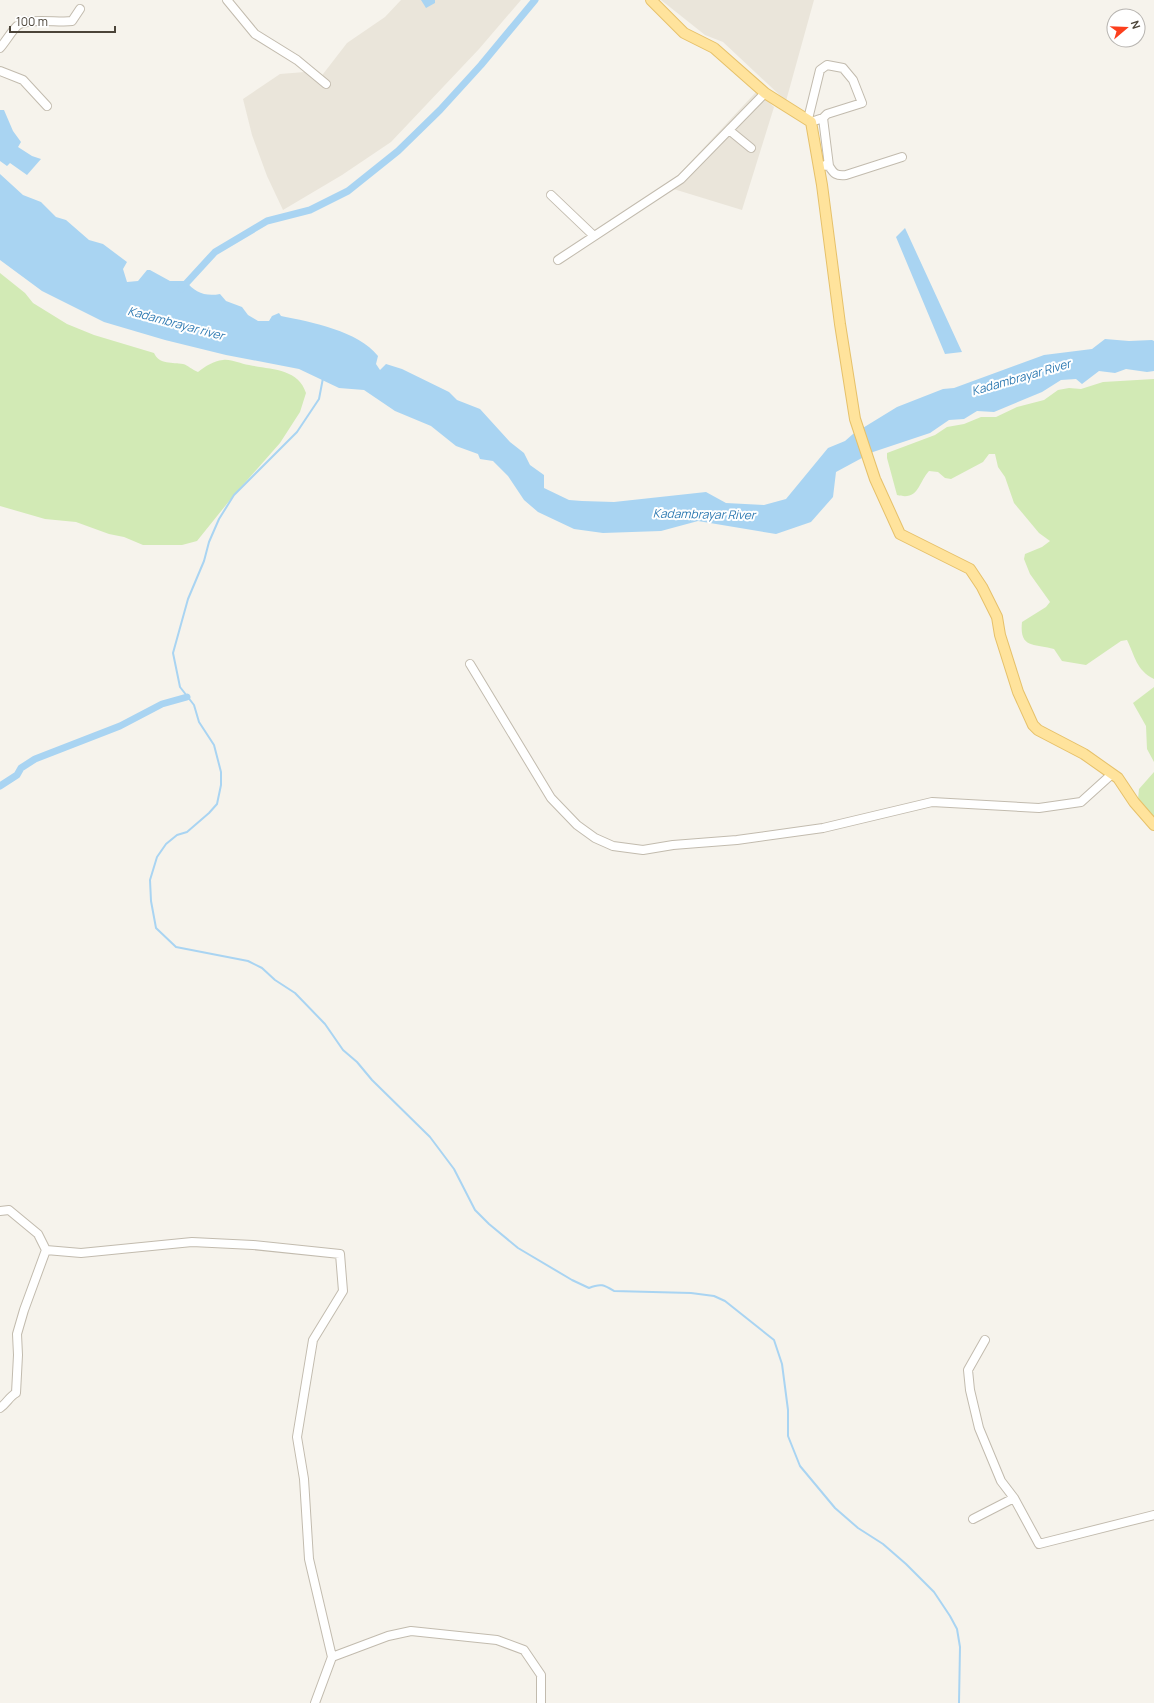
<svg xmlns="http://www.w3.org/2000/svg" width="1154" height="1703" font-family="Manrope,sans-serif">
	<rect width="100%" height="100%" fill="#f6f3ec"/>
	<path fill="#eae5da" d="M401,0H521L479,49L391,142L342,175L283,210L267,176L252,135L243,99L280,74L317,71L320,78L347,43L385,17Z
		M661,0H814L786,101L723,42L705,35Z
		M757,91L774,107L742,210L667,187Z"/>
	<path fill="#d2eab5" d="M0,273L25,293L33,303L67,324L94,335L154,353C159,365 173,362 183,364C188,365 192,370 198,372C206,366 213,361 223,360C232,359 240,364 249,365C271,370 298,368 306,393L300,412L280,443L234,495L197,541L182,545H143L124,537L109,534L76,522L45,519L0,506Z
		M1154,379V679C1136,670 1135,656 1127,640L1121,641L1086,665L1062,661L1054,649C1036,643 1019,650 1022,622L1046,607L1050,602L1030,574L1024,559L1025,554L1042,547L1050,541L1039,533L1014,503L1005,477L998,467L995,454H989L983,462L951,479L945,478L938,472L929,471C918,483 919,501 897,495L887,458V453L935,435L947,427L964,424L981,417H996L1017,407L1044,400L1058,390L1069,388L1081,389L1103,382Z
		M1154,687V762L1147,749L1146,726L1133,703Z
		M1154,772V818L1138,799L1139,789Z"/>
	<path fill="#a9d4f2" d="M421,0H435V3L426,8Z
		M0,110H4L13,131L21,142L18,147L32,156L41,159L27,175L10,163L7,166L0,161Z
		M0,174L23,195L41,202L56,217L66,220L89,240L103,244L127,262L123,269L127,282L138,281L147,270H150L170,281H186C194,292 205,297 220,294L226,301L242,307L248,315L258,321H269L272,316L279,313L281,316C312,322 358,331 378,356L376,364L380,370L386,364L402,369L449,392L457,400L480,409L510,442L524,453L530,465L544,475V488L569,500L582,501L614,502L706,492L726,503L764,505L786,499L828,448L845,441L853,434L897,407L943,389L954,388L1044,355L1092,349L1105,339L1129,341L1152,340L1154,341V371L1147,372L1126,369L1115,373L1099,371L1082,384L1076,379L1061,380L1042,392L994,412L977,411L964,419L949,420L930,433L873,452L836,472L833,497L811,522L776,534L698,521L661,531L603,533L574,529L538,512L524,500L508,476L493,461L480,459L478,454L456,446L431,426L395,411L364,390L339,388L299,369L226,355L165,340L104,322L42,291L0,260Z
		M905,228L962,352L945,354L896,237Z"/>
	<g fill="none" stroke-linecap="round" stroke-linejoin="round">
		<path stroke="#a9d4f2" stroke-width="2" d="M323,378L319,399L297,432L234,495L219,519L209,542L204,561L188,599L173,653L180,687L194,705L199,722L214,745L221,772V785L217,804L209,813L187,832L177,835L166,844L157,857L150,880L151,901L156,928L176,947L248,961L262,968L275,980L295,993L325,1024L343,1050L357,1062L372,1080L430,1137L454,1169L475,1210L489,1224L518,1248L572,1280L589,1288C601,1283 604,1285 614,1291L691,1293L714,1296L725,1301L774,1340L782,1364L788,1410V1436L800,1466L835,1508L858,1528L883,1544L906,1564L934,1592L950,1616L957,1629L960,1647L959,1703"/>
		<path stroke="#a9d4f2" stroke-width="7" d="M181,289L215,252L267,221L310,210L348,191L398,151L440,110L481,65L535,0
			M0,786L17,775L21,768L35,759L120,726L162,704L187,697"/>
		<g stroke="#c2bbae" stroke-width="10">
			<path id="minor" d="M227,0L255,34L297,60L326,84
				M0,48C6,41 11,32 17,26C26,17 59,23 72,21L80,9
				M0,71L23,80L47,106
				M823,118L829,166
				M808,119L820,70L827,65L843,68L853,80L862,103L827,114L823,118L811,122
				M729,130L751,148
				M818,165L829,166C834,174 836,176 846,175L902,157
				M551,195L594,236
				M558,260L681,179L765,93
				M470,664L551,798L577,825L595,838L613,846L643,850L673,845L737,840L823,828L932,802L1039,808L1081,802L1112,774
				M0,1211L9,1210L38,1234L46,1250L24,1310L17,1334L18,1355L16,1393C9,1397 7,1403 0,1408
				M46,1250L81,1253L192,1242L253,1245L340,1254L343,1291L313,1340L297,1437L304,1479L309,1559L332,1657L315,1703
				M985,1340L968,1370L970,1390L979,1428L1001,1481L1014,1498L1039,1544L1154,1515
				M973,1519L1014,1498
				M332,1657L388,1636L411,1631L497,1640L524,1650L541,1675V1703"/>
		</g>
		<g stroke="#e6c16a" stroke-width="12">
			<path id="major" d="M651,0L684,33L714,48L765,93L811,122L822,185L840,324L855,419L875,479L900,534L970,569L982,587L997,617L1000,635L1018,692L1033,725L1038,730L1084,754L1118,778L1134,802L1154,825"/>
		</g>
		<use href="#minor" stroke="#fff" stroke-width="8"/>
		<use href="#major" stroke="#ffe39c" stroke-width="10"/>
	</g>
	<g text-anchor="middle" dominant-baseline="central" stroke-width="4" stroke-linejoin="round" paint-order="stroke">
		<g font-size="12" font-style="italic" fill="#2e7ab2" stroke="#fff">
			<text transform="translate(176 323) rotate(15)">Kadambrayar river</text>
			<text transform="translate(1021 377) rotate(-16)">Kadambrayar River</text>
			<text transform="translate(704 514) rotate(1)">Kadambrayar River</text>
		</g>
	</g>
	<g transform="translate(1126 28) rotate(71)"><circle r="19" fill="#ffffff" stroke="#b7b4b0"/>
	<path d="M0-3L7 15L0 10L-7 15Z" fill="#fc3f1d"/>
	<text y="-6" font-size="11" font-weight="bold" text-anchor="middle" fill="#4b4439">N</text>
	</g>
	<path d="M10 26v6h105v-6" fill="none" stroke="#4b4439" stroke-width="2"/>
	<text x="16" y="26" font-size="12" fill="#4b4439" stroke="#ffffff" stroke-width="3" paint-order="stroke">100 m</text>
</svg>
